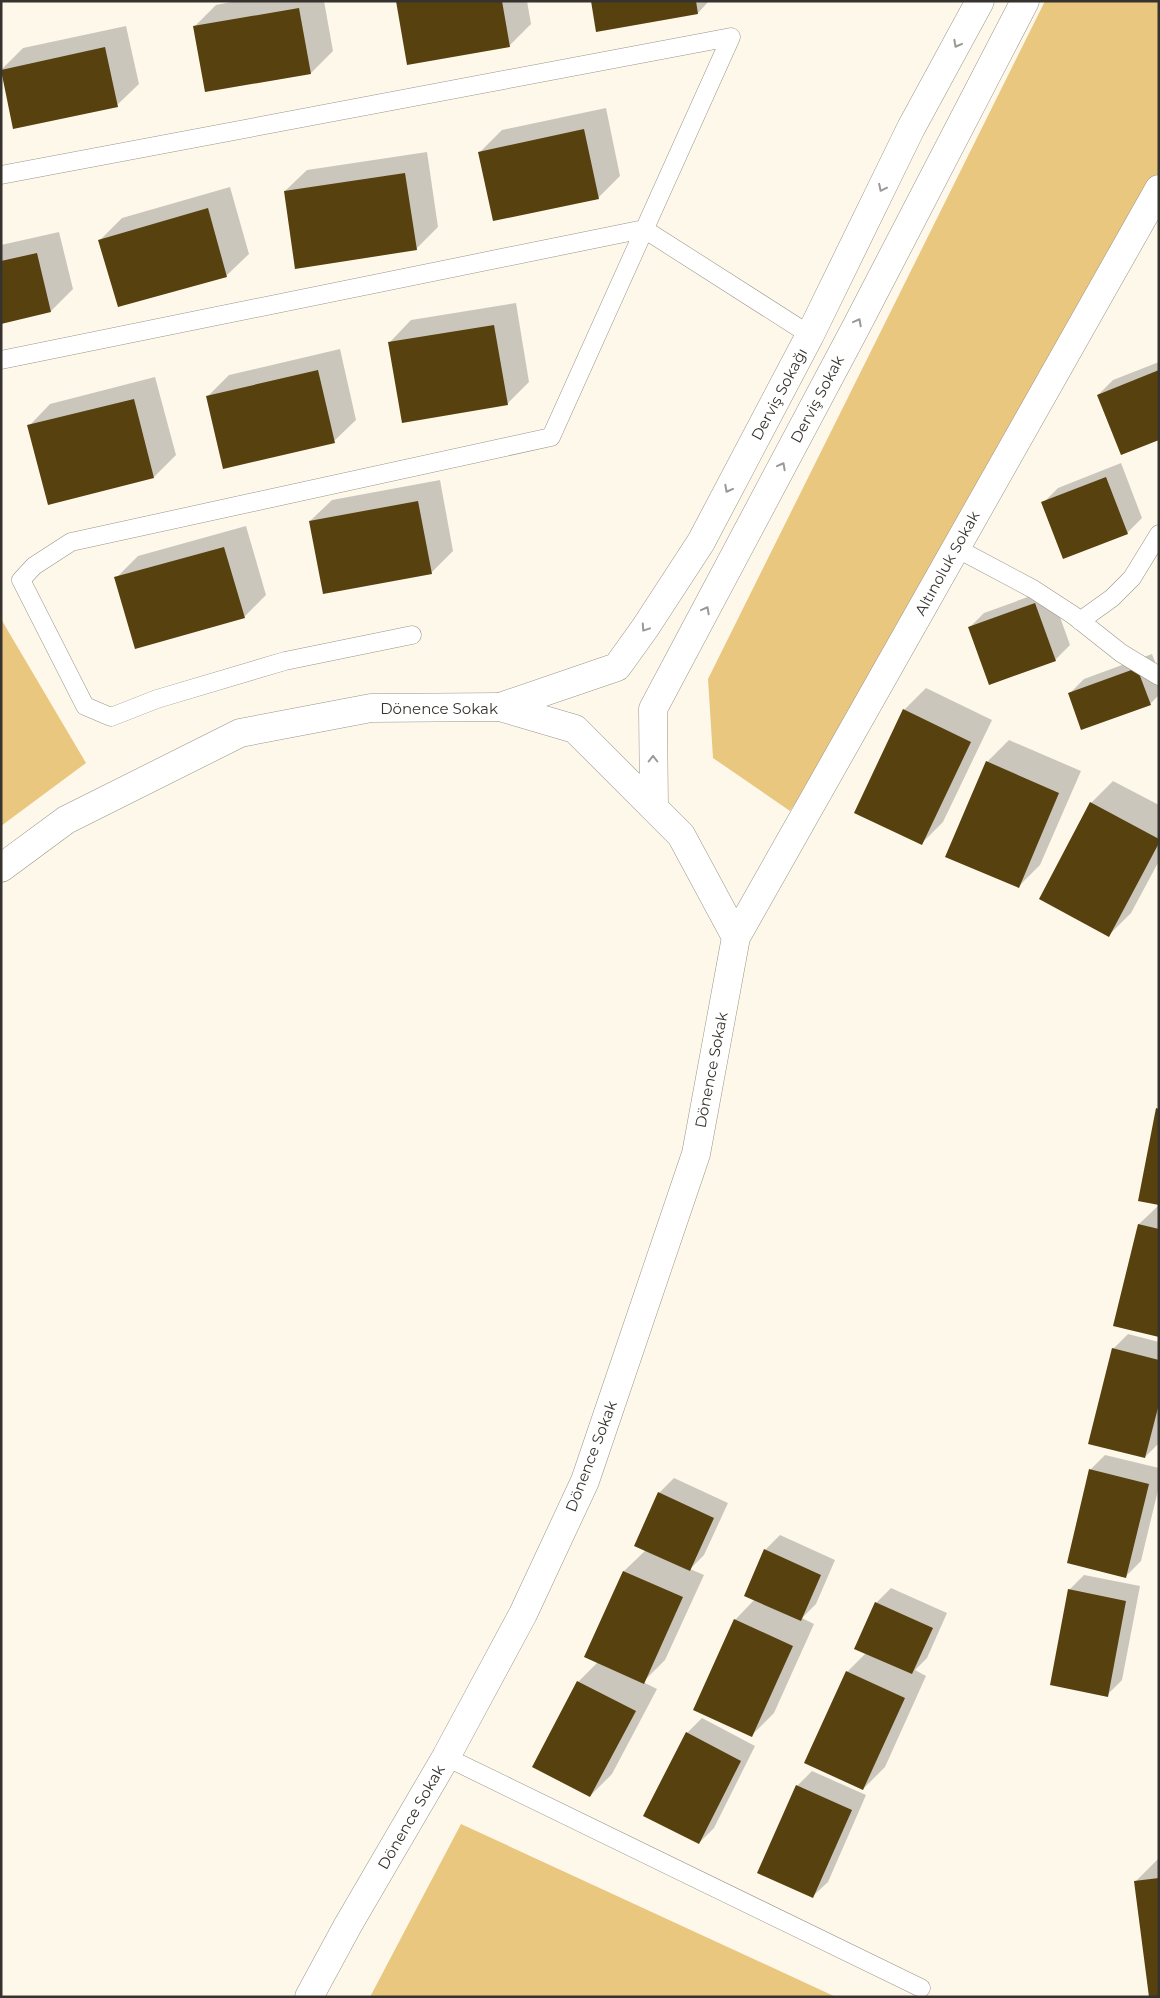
<svg xmlns="http://www.w3.org/2000/svg" width="1160" height="1998" font-family="Montserrat,sans-serif">
	<rect width="100%" height="100%" fill="#fef8eb"/>
	<path fill="#eac77f" d="M1045,1H1159V201L879,680L790,811L713,758L708,679Z
		M1,619L86,763L1,826Z
		M461,1824L836,1997H370Z"/>
	<path fill="#0003" d="M236,1H324L333,51L311,73L194,27L216,5Z
		M397,1H527L531,24L509,46Z
		M592,1H709L698,13Z
		M126,26L139,84L117,105L1,70L23,48Z
		M606,108L620,176L598,198L480,152L502,130Z
		M427,152L438,227L416,249L285,191L307,170Z
		M230,187L249,254L227,275L119,306L100,240L122,218Z
		M59,232L73,289L51,311L1,322V245Z
		M516,303L529,382L507,404L390,342L411,320Z
		M340,349L356,420L334,441L207,397L229,375Z
		M1159,362V438L1098,395L1113,380Z
		M155,377L176,455L154,477L29,426L50,404Z
		M1121,463L1142,518L1127,533L1043,503L1058,488Z
		M440,480L453,551L431,573L310,521L332,500Z
		M246,526L266,595L244,617L116,578L138,556Z
		M1050,589L1070,645L1055,660L969,628L984,613Z
		M1152,654L1159,672V695L1150,704L1069,694L1084,679Z
		M926,688L992,720L943,822L921,844L904,710Z
		M1009,740L1081,771L1040,865L1018,887L987,762Z
		M1113,781L1159,805V861L1131,913L1109,935L1091,803Z
		M1159,1205V1335L1139,1224Z
		M1128,1334L1159,1342V1443L1145,1457L1113,1349Z
		M1105,1455L1159,1468V1486L1141,1561L1126,1576L1090,1470Z
		M674,1478L728,1503L704,1555L690,1569L704,1575L665,1660L643,1682L657,1689L612,1774L590,1796L534,1766L578,1682L598,1662L586,1656L624,1571L646,1550L659,1493Z
		M780,1535L835,1560L816,1604L802,1618L814,1624L774,1713L752,1735L735,1620L755,1599L765,1550Z
		M1084,1575L1140,1586L1122,1680L1107,1695L1069,1590Z
		M891,1588L947,1613L927,1658L915,1670L926,1676L885,1767L863,1789L847,1672L866,1653L876,1603Z
		M702,1718L755,1746L714,1828L699,1843L687,1733Z
		M812,1771L866,1795L828,1882L813,1896L797,1786Z
		M1159,1858V1996L1136,1881Z"/>
	<path fill="#57410e" d="M396,1H502L510,47L407,65Z
		M591,1H696L698,14L596,32Z
		M299,8L311,74L205,92L193,26Z
		M105,47L118,107L13,129L1,70Z
		M584,129L599,199L493,221L478,152Z
		M405,173L417,250L295,269L284,191Z
		M208,208L227,277L118,307L98,240Z
		M37,253L51,312L1,324V261Z
		M494,325L508,405L402,423L388,342Z
		M318,370L335,443L223,469L206,396Z
		M1159,370V440L1121,455L1097,395Z
		M134,399L154,478L48,505L27,425Z
		M1106,477L1128,534L1063,559L1041,502Z
		M418,501L432,574L323,594L309,521Z
		M224,547L245,618L135,649L114,577Z
		M1035,603L1056,661L989,685L968,627Z
		M1137,668L1151,705L1081,730L1068,693Z
		M903,709L971,742L922,845L854,813Z
		M986,761L1059,793L1019,888L945,857Z
		M1090,802L1159,839V843L1109,937L1039,899Z
		M1156,1108L1159,1109V1205L1138,1201Z
		M1138,1224L1159,1229V1337L1113,1326Z
		M1112,1348L1159,1360V1404L1145,1458L1088,1444Z
		M1089,1469L1149,1484L1126,1578L1067,1563Z
		M658,1492L714,1518L690,1571L634,1546Z
		M764,1549L821,1575L801,1621L744,1596Z
		M623,1571L683,1597L644,1684L584,1657Z
		M1068,1589L1126,1601L1108,1697L1050,1685Z
		M875,1602L933,1628L912,1674L854,1649Z
		M734,1619L793,1646L752,1737L693,1710Z
		M846,1671L905,1698L863,1790L804,1763Z
		M577,1681L636,1711L590,1797L532,1767Z
		M686,1732L741,1761L699,1844L643,1816Z
		M796,1785L852,1810L813,1898L757,1873Z
		M1159,1878V1997H1149L1134,1881Z"/>
	<g fill="none" stroke-linecap="round" stroke-linejoin="round">
		<g stroke="#9a9489" stroke-width="19">
			<path id="lane" d="M1,175L731,37L551,437L71,542L34,566L21,580L85,706L111,717L157,699L285,661L412,635
				M1,360L644,229L810,335
				M956,548L1033,589L1073,615L1121,653L1159,676
				M1080,621L1112,598L1132,578L1159,534
				M446,1757L921,1988"/>
		</g>
		<g stroke="#9a9489" stroke-width="29">
			<path id="street" d="M1,868L66,820L240,733L371,708L500,707L575,729L681,835L736,937L696,1154L585,1481L523,1614L446,1757L348,1925L309,1997
				M736,937L1159,189"/>
		</g>
		<g stroke="#9a9489" stroke-width="29">
			<path id="secondary" d="M500,707L617,667L645,628L701,542L810,335L911,128L980,1
				M654,808L653,709L855,329L1025,1"/>
		</g>
		<use href="#lane" stroke="#fff" stroke-width="18"/>
		<use href="#street" stroke="#fff" stroke-width="28"/>
		<use href="#secondary" stroke="#fff" stroke-width="28"/>
	</g>
	<defs><path id="oneway-chevron" d="M-2-3.5L2.5 0L-2 3.5" fill="none" stroke-width="1.6" stroke-linecap="round" stroke-linejoin="round" transform="scale(1.25)"/></defs>
	<g stroke="#9a9997">
		<use href="#oneway-chevron" transform="translate(957 44) rotate(118)"/>
		<use href="#oneway-chevron" transform="translate(882 188) rotate(116)"/>
		<use href="#oneway-chevron" transform="translate(858 322) rotate(-62)"/>
		<use href="#oneway-chevron" transform="translate(782 466) rotate(-62)"/>
		<use href="#oneway-chevron" transform="translate(728 489) rotate(118)"/>
		<use href="#oneway-chevron" transform="translate(706 610) rotate(-62)"/>
		<use href="#oneway-chevron" transform="translate(645 628) rotate(124)"/>
		<use href="#oneway-chevron" transform="translate(653 759) rotate(-90)"/>
	</g>
	<g text-anchor="middle" dominant-baseline="central" stroke-width="5" stroke-linejoin="round" paint-order="stroke">
		<g font-size="15" fill="#36332f" stroke="#fff">
			<text transform="translate(779 394) rotate(-62)">Derviş Sokağı</text>
			<text transform="translate(817 399) rotate(-62)">Derviş Sokak</text>
			<text transform="translate(947 563) rotate(-61)">Altınoluk Sokak</text>
			<text x="439" y="708">Dönence Sokak</text>
			<text transform="translate(711 1070) rotate(-79)">Dönence Sokak</text>
			<text transform="translate(591 1456) rotate(-69)">Dönence Sokak</text>
			<text transform="translate(411 1817) rotate(-60)">Dönence Sokak</text>
		</g>
	</g>
	<rect width="1160" height="1998" fill="none" stroke="#36332f" stroke-width="5"/>
</svg>
